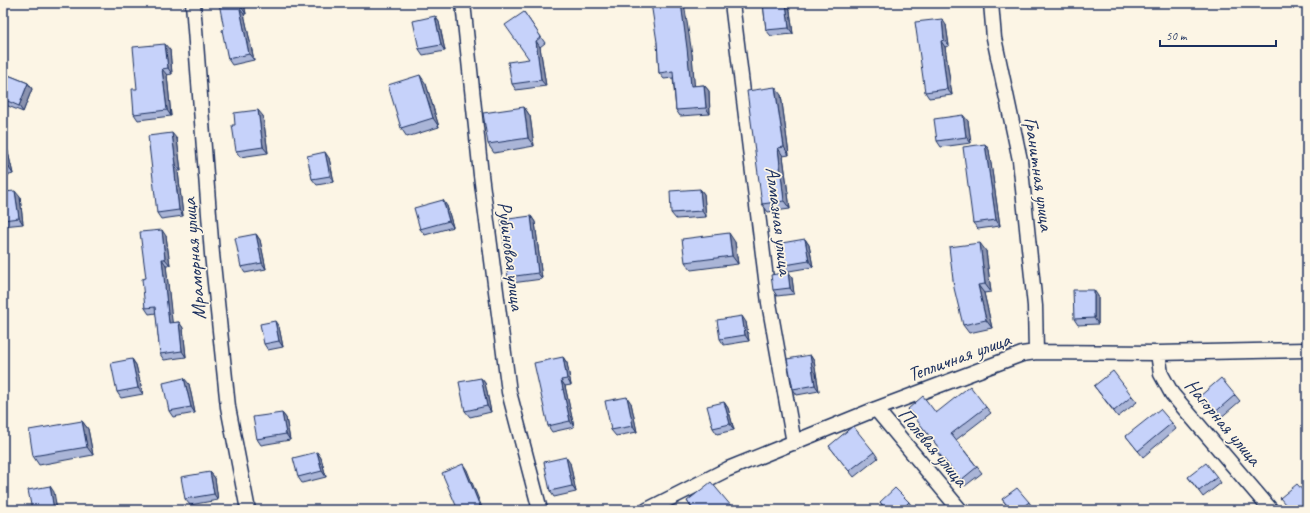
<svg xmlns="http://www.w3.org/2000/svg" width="1310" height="513" font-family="Caveat,sans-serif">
	<rect width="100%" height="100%" fill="#fcf5e5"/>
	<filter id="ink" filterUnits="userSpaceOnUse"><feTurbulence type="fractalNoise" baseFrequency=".025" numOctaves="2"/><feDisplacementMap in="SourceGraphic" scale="8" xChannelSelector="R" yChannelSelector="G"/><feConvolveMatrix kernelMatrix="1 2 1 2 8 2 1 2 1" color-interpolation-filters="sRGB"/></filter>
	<g filter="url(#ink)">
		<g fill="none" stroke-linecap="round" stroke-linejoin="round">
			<g stroke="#1b2f5e" stroke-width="17">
				<path id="street" d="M193,3L212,254L228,407L248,510
					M463,3L481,175L509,392L540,510
					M732,3L769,303L794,443
					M991,3L994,38L1020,160L1035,306L1036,352
					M1158,353L1161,374L1172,394L1271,510
					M876,409L960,510
					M647,510L728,469L876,409L1022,354L1036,352L1158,353L1307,350"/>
			</g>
			<use href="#street" stroke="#fcf5e5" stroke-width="14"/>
		</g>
		<path fill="#aab5d7" stroke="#1b2f5e" d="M244,3L246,14H244L254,60L232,65L228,59L224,29Z
			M763,3H789L793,34L771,36L766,30Z
			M524,12L545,43L540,47L546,86L516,90L512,84L529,59Z
			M435,16L439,22L445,51L423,55L419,49Z
			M946,25L949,46L945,47L952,95L929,98L925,92Z
			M657,42L692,54L694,86L704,85L709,91L710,114L680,116L676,110L673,78L664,79L659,73Z
			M170,50L172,74L167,75L171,116L138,120L134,114L137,89Z
			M3,73L28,83L32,89L23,112L3,104Z
			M426,84L439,127L407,137L401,128Z
			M781,95L789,155L783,156L790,209L768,212L762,204Z
			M524,107L530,116L534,146L494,153L488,144Z
			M263,116L268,153L240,157L236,151Z
			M968,121L971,143L941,147L937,141Z
			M177,139L181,171H178L183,216L161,219L157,213Z
			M3,143L7,148L13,174L3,177Z
			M985,144L989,150L1000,226L978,229L973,223Z
			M329,158L334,182L317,185L312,179Z
			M700,189L704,194L706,217L676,219L671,213Z
			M3,192L20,197L23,224L3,226Z
			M447,206L453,227L425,235L420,229Z
			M531,216L535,222L542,279L512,283L508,277Z
			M256,234L260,240L266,269L245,273L241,267Z
			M166,236L170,265H166L172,323L179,322L183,328L186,357L164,360L160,354L156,313L149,314L145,308L146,278Z
			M805,239L809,245L813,267L783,272L779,266Z
			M735,242L738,264L691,270L685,262Z
			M986,251L991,292L984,293L992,328L969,333L963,325Z
			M788,272L792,278L794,294L777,296L773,290Z
			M1098,296V324L1078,325L1074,319Z
			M746,322L749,341L724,345L720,339Z
			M279,327L283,347L268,350L264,344Z
			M810,355L814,361L819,391L797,395L793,389Z
			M563,357L567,363L571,385L565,386L574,427L552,432L548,426Z
			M132,359L136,365L143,394L121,398L117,392Z
			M481,378L485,383L491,412L470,417L465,411Z
			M189,384L195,413L173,417L169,411Z
			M1094,386L1132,396L1137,402L1118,417Z
			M1235,395L1240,401L1218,420L1203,403L1199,397Z
			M724,402L728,408L734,430L717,434L713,428Z
			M631,403L637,432L616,436L611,430Z
			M986,407L991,413L956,440L982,473L965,486L940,456L936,450L939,448L908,409L936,413Z
			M282,413L286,418L290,440L261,445L257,439Z
			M82,421L88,429L93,455L39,465L33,456Z
			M1172,423L1176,429L1143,457L1126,436Z
			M829,446L874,452L878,458L854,477Z
			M317,452L321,458L326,477L302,483L298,477Z
			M570,463L576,492L554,497L550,491Z
			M210,472L215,478L218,500L190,505L185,499Z
			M1188,477H1217L1221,483L1203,497Z
			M1002,499L1029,502L1033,508L1031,510H1010Z
			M687,501L732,507L734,510H693Z
			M880,502H909L913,508L912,510H886Z"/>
		<path fill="#8b93af" stroke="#1b2f5e" d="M241,3H244L246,14L242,8Z
			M681,3H684L692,54L695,92L691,86Z
			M786,3H789V4L793,34L789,28Z
			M240,9L244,14L254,60L249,54Z
			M435,16L439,22L445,51L441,45Z
			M942,19L946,25L949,46L944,40Z
			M536,41L540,47L546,86L541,80Z
			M941,41L945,47L952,95L947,89Z
			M165,44L170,50L172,74L168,68Z
			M162,69L167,75L171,116L167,110Z
			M420,75L426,84L439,127L433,118Z
			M28,83L32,89L23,112L19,106Z
			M704,85L709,91L710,114L706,108Z
			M775,87L781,95L789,155L784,147Z
			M524,107L530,116L534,146L528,138Z
			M258,110L263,116L268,153L263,147Z
			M963,115L968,121L971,143L966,137Z
			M172,133L177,139L181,171L176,165Z
			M3,143L7,148L13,174L9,168Z
			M985,144L989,150L1000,226L996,220Z
			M778,148L783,156L790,209L784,201Z
			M325,152L329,158L334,182L330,176Z
			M174,165L178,171L183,216L179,210Z
			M700,189L704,194L706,217L702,211Z
			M15,191L20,197L23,224L19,218Z
			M443,200L447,206L453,227L449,221Z
			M531,216L535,222L542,279L538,273Z
			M162,230L166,236L170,265L165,259Z
			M729,233L735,242L738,264L732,256Z
			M256,234L260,240L266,269L262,263Z
			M805,239L809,245L813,267L809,261Z
			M980,243L986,251L991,292L985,284Z
			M162,259L166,265L173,329L169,323Z
			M788,272L792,278L794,294L790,288Z
			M978,285L984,293L992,328L986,320Z
			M1094,290L1098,296V324L1094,318Z
			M742,316L746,322L749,341L745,335Z
			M275,321L279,327L283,347L279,341Z
			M179,322L183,328L186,357L182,351Z
			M810,355L814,361L819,391L815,385Z
			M563,357L567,363L571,385L567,379Z
			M132,359L136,365L143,394L138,388Z
			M184,378L189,384L195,413L191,407Z
			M481,378L485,383L491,412L487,406Z
			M561,380L565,386L574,427L570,421Z
			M627,397L631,403L637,432L633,426Z
			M724,402L728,408L734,430L730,424Z
			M282,413L286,418L290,440L286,434Z
			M82,421L88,429L93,455L87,447Z
			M317,452L321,458L326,477L322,471Z
			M566,457L570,463L576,492L572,486Z
			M463,464L467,470L483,510L481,509Z
			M210,472L215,478L218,500L214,494Z
			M50,486L54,492L57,510H54Z"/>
		<path fill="#c6d2fa" stroke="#1b2f5e" d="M219,3H241L242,8L240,9L249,54L228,59L222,30L224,29Z
			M651,3H681L687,48L691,86L704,85L706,108L676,110L673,71L659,73L657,42Z
			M763,3H786L789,28L766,30Z
			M524,12L541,37L536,41L541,80L512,84L508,62L529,59L505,25Z
			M435,16L441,45L419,49L413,21Z
			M942,19L944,40L941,41L947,89L925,92L915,22Z
			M165,44L168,68L162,69L167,110L134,114L132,89H137L133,47Z
			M3,73L28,83L19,106L3,99Z
			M420,75L433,118L401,128L388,85Z
			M775,87L784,147L778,148L784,201L762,204L747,91Z
			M524,107L528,138L488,144L483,113Z
			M258,110L263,147L236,151L232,125H235L234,113Z
			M963,115L966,137L937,141L934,119Z
			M172,133L176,165H174L179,210L157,213L148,136Z
			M3,144L9,168L3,170Z
			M985,144L996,220L973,223L963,147Z
			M325,152L330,176L312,179L307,156Z
			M700,189L702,211L671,213L670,191Z
			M15,191L19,218L3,220V192Z
			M443,200L449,221L420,229L414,208Z
			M531,216L538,273L508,277L501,220Z
			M162,230L165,259H162L169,323L179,322L182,351L160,354L155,307L145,308L142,279L146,278L140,232Z
			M729,233L732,256L685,262L682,239Z
			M256,234L262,263L241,267L235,238Z
			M805,239L809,261L779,266L776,244Z
			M980,243L985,284L978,285L986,320L963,325L954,288L949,247Z
			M788,272L790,288L773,290L771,275Z
			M1073,290H1094V318L1074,319Z
			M742,316L745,335L720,339L717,320Z
			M275,321L279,341L264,344L260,324Z
			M810,355L815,385L793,389L787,359Z
			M563,357L567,379L561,380L570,421L548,426L534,363Z
			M132,359L138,388L117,392L111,363Z
			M1113,371L1132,396L1114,411L1094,386Z
			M184,378L191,407L169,411L163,383Z
			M481,378L487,406L465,411L459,382Z
			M1221,378L1235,395L1213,414L1199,397Z
			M970,386L986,407L951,434L977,467L961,480L936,450L939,448L908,409L923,396L936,413Z
			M627,397L633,426L611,430L605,401Z
			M724,402L730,424L713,428L707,406Z
			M1160,409L1172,423L1138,451L1126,436Z
			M282,413L286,434L257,439L253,417Z
			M82,421L87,447L33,456L29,430Z
			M853,426L874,452L849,471L829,446Z
			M317,452L322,471L298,477L293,458Z
			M566,457L572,486L550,491L544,462Z
			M1206,463L1217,477L1199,491L1188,477Z
			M463,464L481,509L484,508L485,510H458L442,473Z
			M210,472L214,494L185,499L181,477Z
			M711,482L732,507L728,510H694L687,501Z
			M1297,484L1307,495V510H1290L1280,498Z
			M50,486L54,510H32L28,490Z
			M895,488L909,502L901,510H887L880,502Z
			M1017,488L1029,502L1019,510H1011L1002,499Z"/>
	</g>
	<g text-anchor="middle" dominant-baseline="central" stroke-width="3.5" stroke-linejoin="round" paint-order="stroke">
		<g font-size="20" fill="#1b2f5e" stroke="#fcf5e5">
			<text transform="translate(1039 174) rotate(82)">Гранитная улица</text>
			<text transform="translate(779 221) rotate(83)">Алмазная улица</text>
			<text transform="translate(511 256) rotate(83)">Рубиновая улица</text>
			<text transform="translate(194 259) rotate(-95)">Мраморная улица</text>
			<text transform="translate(959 357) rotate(-20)">Тепличная улица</text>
			<text transform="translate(1223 422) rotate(50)">Нагорная улица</text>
			<text transform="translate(933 447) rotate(50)">Полевая улица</text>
		</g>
	</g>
	<rect width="1310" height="513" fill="none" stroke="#fcf5e5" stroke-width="16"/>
	<rect x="8" y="8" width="1294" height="497" fill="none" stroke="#1b2f5e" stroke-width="1.5" filter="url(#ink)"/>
	<path d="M1160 40v6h116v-6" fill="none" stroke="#1b2f5e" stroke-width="2"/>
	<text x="1166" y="40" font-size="12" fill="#1b2f5e" stroke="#fcf5e5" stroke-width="3" paint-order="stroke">50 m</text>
</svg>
